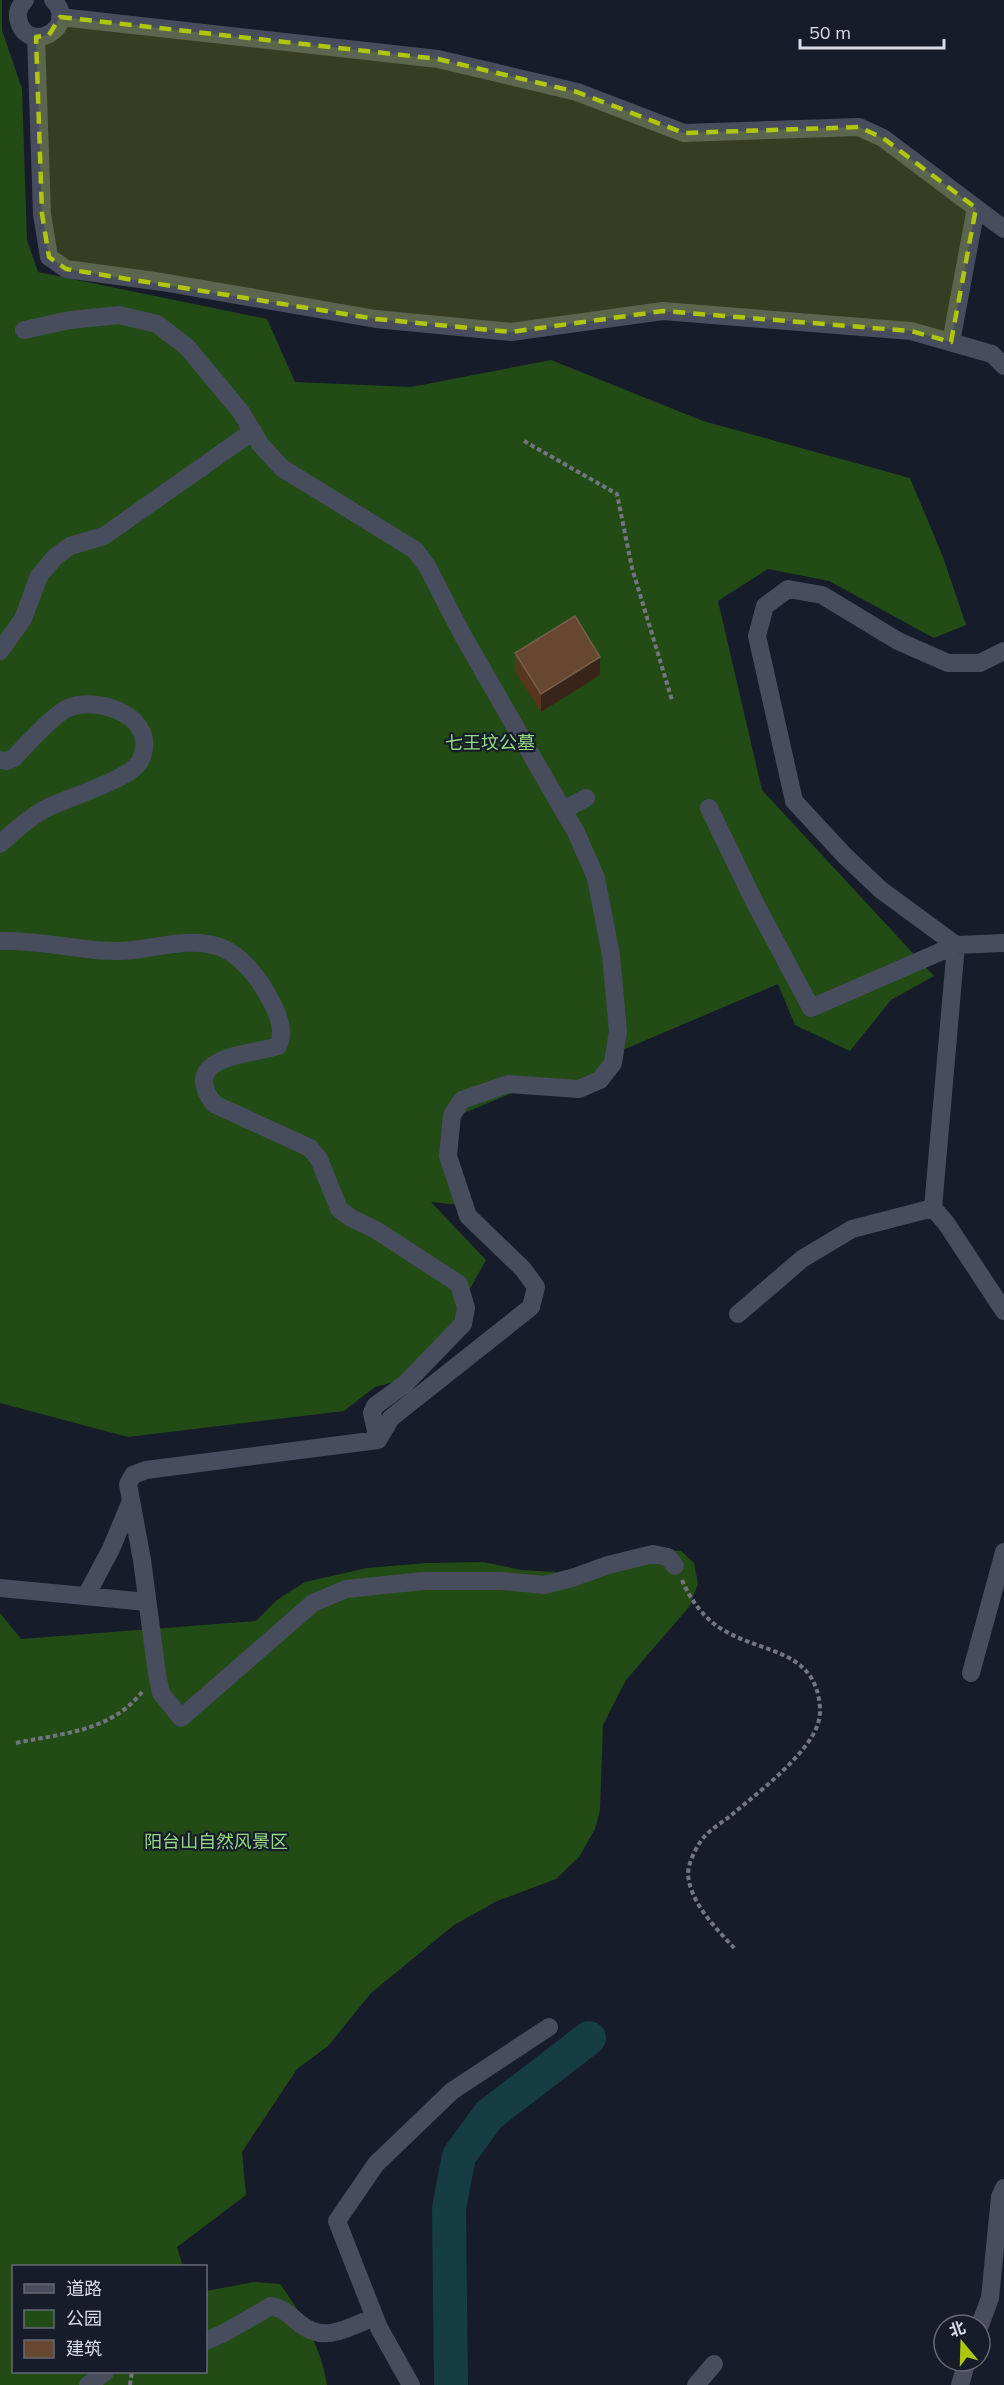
<svg xmlns="http://www.w3.org/2000/svg" width="1004" height="2385" font-family="Mulish,'Noto Sans SC',sans-serif">
	<rect width="100%" height="100%" fill="#171c2a"/>
	<path fill="#224b15" d="M0,0H2V30L22,89L27,240L38,272L267,319L295,382L411,387L551,360L703,421L910,478L943,557L966,625L934,638L829,581L768,569L718,601L762,790L934,976L891,1000L850,1051L795,1025L778,984L618,1052V1072L584,1094L515,1092L459,1115L449,1148L469,1206L431,1202L486,1260L466,1296L473,1313L402,1380L375,1387L344,1411L128,1437L0,1403Z
		M652,1550L681,1551L694,1563L698,1584L689,1607L626,1680L603,1725L600,1810L595,1829L579,1857L556,1879L497,1901L454,1925L371,1993L328,2046L297,2069L242,2152L246,2195L177,2247L183,2266H14V2372H206V2291L254,2282L280,2284C302,2314 321,2347 327,2385H0V1613L21,1639L256,1621L277,1600L305,1582L367,1568L426,1563L483,1562L522,1570L558,1572Z"/>
	<g fill="none" stroke-linecap="round" stroke-linejoin="round">
		<path stroke="#153d43" stroke-width="34" d="M451,2385L449,2208L459,2156L489,2115L589,2038"/>
		<path stroke="#727682" stroke-width="4" stroke-dasharray="4.5 3" stroke-linecap="butt" d="M524,441L617,494L632,568L672,700
			M682,1580C691,1601 705,1620 725,1631C765,1654 816,1650 820,1708C821,1724 812,1738 803,1749C782,1775 754,1796 729,1817C721,1823 711,1829 704,1837C697,1845 688,1863 688,1874C690,1904 718,1930 736,1950
			M16,1743C63,1733 110,1732 142,1692
			M130,2385L132,2372"/>
		<path stroke="#484d5e" stroke-width="18" d="M25,0C19,7 16,13 19,22C29,55 80,27 53,0
			M60,17L438,59L577,92L684,133L859,127L883,138L1004,229
			M36,37L42,214L49,257L66,269L162,282L376,319L511,332L663,311L911,331L992,354L1004,366
			M24,330L70,320L119,315L157,324L187,347L241,412L260,444L282,468L415,550L427,566L462,634L563,810L586,798
			M951,342L976,208
			M0,651L23,619L39,576L55,557L70,546L104,536L253,431
			M1004,651L980,663H948L898,641L822,595L788,589L765,606L757,636L794,801L845,856L881,890L956,945L1004,943
			M0,760L7,761L14,758C25,746 54,714 68,708C100,695 161,718 140,761C130,780 65,798 43,810C28,819 13,832 0,844
			M709,808L755,903L811,1008L956,945L933,1208L852,1229L802,1259L738,1314
			M563,810L576,832L596,878L611,955L618,1031L613,1063L600,1080L579,1089L508,1084L462,1100L452,1115L448,1156L468,1216L523,1269L536,1287L531,1307L391,1418L378,1440L146,1470L133,1475L128,1484L142,1560L157,1674L161,1693L181,1718L313,1603L346,1589L423,1581H502L544,1585L572,1578L608,1565L653,1554L668,1557L675,1566
			M0,941C42,939 92,955 133,950C161,947 192,937 220,947C242,955 262,982 272,1003C279,1016 285,1032 278,1046C249,1055 178,1056 214,1104L310,1148L319,1159L339,1209L351,1218L376,1230L459,1284L466,1308L463,1324L405,1384L375,1406L372,1413L378,1440
			M933,1208L946,1223L1004,1311
			M0,1588L147,1602
			M86,1596L111,1549L131,1501
			M971,1673L1004,1552
			M980,2325L990,2298L1000,2197L1004,2188
			M206,2341L224,2333L271,2306C286,2310 287,2313 299,2323C324,2344 348,2328 374,2317
			M88,2385L105,2372
			M411,2385L379,2328L337,2221L376,2164L452,2091L549,2027
			M696,2385L714,2364
			M960,2385L967,2361"/>
	</g>
	<path fill="#58361b" d="M515,653L600,675L541,712L515,671Z"/>
	<path fill="#382418" d="M600,657V675L541,712V694Z"/>
	<path fill="#664831" stroke="#785f4d" stroke-width="1.5" d="M575,616L600,657L541,694L515,653Z"/>
	<path fill="#aec60c" fill-opacity="0.2" stroke="#aec60c" stroke-width="4.5" stroke-dasharray="12 8" stroke-linejoin="round" d="M60,17L438,59L577,92L684,133L859,127L883,138L976,208L951,342L911,331L663,311L511,332L376,319L66,269L49,257L42,214L36,37L49,35Z"/>
	<g text-anchor="middle" dominant-baseline="central" stroke-width="4.5" stroke-linejoin="round" paint-order="stroke">
		<g font-size="18" fill="#94dc80" stroke="#171c2a">
			<text x="490" y="742">七王坟公墓</text>
			<text x="216" y="1841">阳台山自然风景区</text>
		</g>
	</g>
	<rect x="12" y="2265" width="195" height="108" fill="#171c2a" stroke="#656975" stroke-width="1.5"/>
	<rect x="24" y="2284" width="30" height="9" fill="#484d5e" stroke="#656975" stroke-width="1.5"/>
	<text x="66" y="2295" font-size="18" fill="#d9dce6">道路</text>
	<rect x="24" y="2310" width="30" height="18" fill="#224b15" stroke="#656975" stroke-width="1.5"/>
	<text x="66" y="2325" font-size="18" fill="#d9dce6">公园</text>
	<rect x="24" y="2340" width="30" height="18" fill="#664831" stroke="#656975" stroke-width="1.5"/>
	<text x="66" y="2355" font-size="18" fill="#d9dce6">建筑</text>
	<g transform="translate(962 2343) rotate(341)"><circle r="28" fill="#171c2a" stroke="#656975" stroke-width="1.5"/>
	<path d="M0-4.5L10 22L0 15L-10 22Z" fill="#aec60c"/>
	<text y="-9" font-size="16" font-weight="bold" text-anchor="middle" fill="#d9dce6">北</text>
	</g>
	<path d="M800 39v9h144v-9" fill="none" stroke="#d9dce6" stroke-width="3"/>
	<text x="809" y="39" font-size="18" fill="#d9dce6" stroke="#171c2a" stroke-width="4.5" paint-order="stroke">50 m</text>
</svg>
